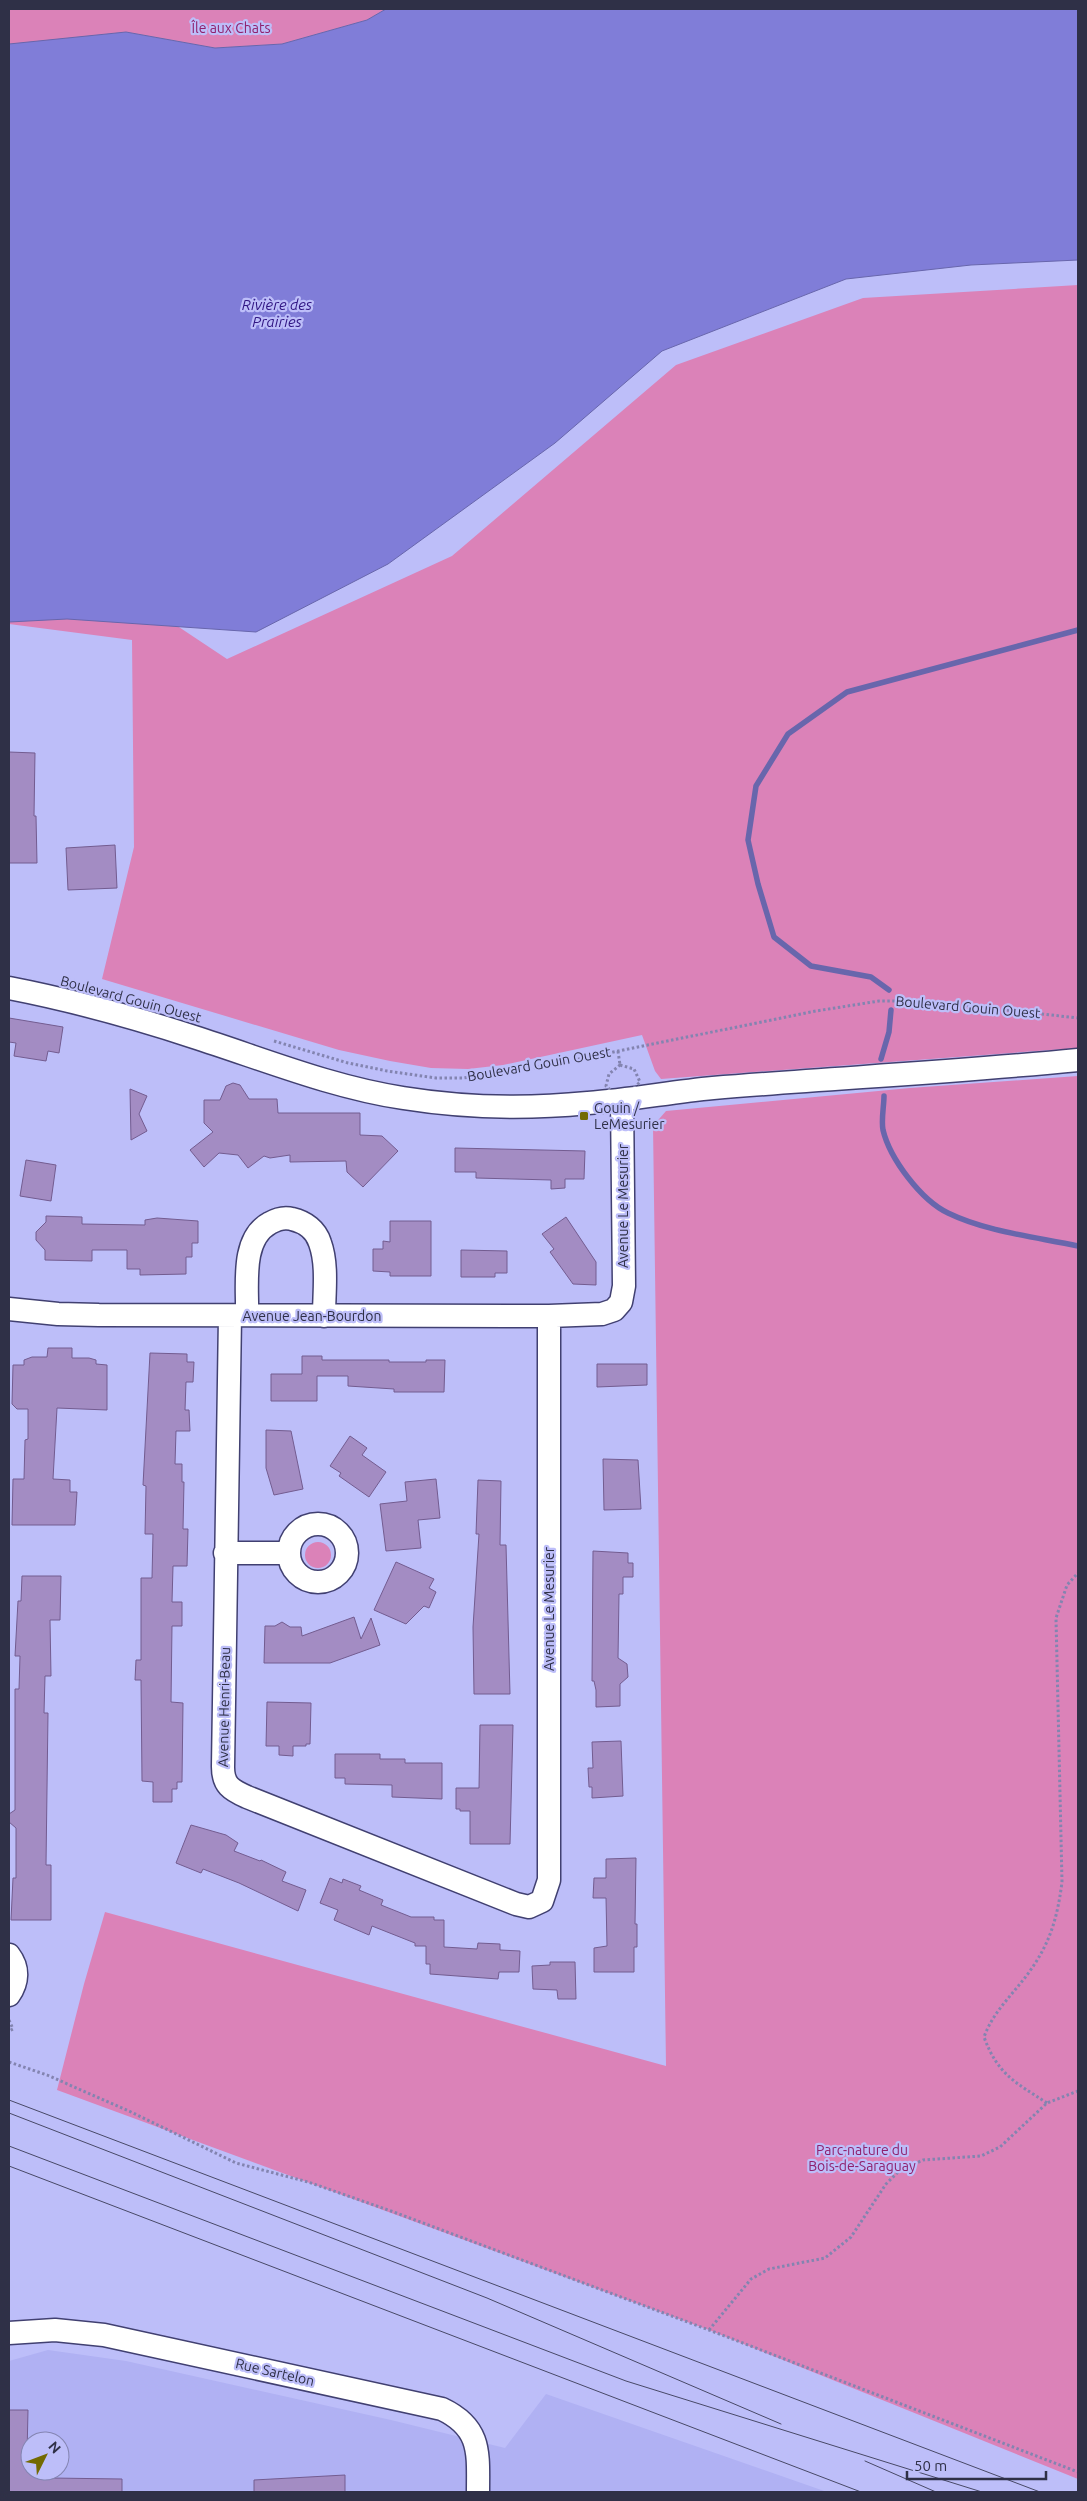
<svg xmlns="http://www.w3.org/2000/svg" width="1087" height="2501" font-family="Ubuntu,sans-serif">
	<rect width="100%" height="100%" fill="#bdbef9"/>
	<path fill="#b0b1f3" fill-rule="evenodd" d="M48,2350L126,2361L391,2420L505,2448L546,2394L827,2492H9V2361ZM30,2441H60V2471H30Z"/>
	<path fill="#db82b8" d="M9,9H386L367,20L282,44L215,48L126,32L12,45L9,44Z
		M1078,285V1048L661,1079L655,1071L642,1035L503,1065L468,1069L431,1068L390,1061L339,1050L102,979L134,847L132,640L9,624V529L54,544L227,659L452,556L676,365L863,298Z
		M1078,1076V2479L709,2330L57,2090L84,1984L105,1912L666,2066L653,1126L666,1111L910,1088Z
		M305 1555a13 13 0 1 1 26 0a13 13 0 1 1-26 0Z"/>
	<path fill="#807dd8" stroke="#6866ac" d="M386,9H1078V260L971,265L846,279L662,351L555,443L388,564L256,632L67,619L9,622V44L126,32L215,48L282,44L367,20Z"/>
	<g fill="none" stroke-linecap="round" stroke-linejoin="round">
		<path stroke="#6866ac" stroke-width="5.5" d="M889,990L871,977L811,966L774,937L758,884L748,840L756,786L788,734L847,692L1078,630
			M881,1059L889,1032L891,1010
			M884,1096C884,1106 881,1120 883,1130C890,1159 921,1200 948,1213C987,1232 1036,1237 1078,1246"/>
	</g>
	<path fill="#a38cc3" stroke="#735c90" d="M9,752L35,753L34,816H36L37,863H9Z
		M115,845L117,888L68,890L66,848Z
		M9,1018L63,1027L59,1053L48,1051L46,1061L14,1056L16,1043L9,1042Z
		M233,1083L240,1085L249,1099H277L278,1113H360V1135L382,1136L398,1151L363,1187L347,1172L346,1161L290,1162V1155L270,1158L264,1156L248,1168L238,1155L219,1153L204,1167L190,1150L213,1132L204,1123V1100H220L226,1086Z
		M130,1089L147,1096L139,1114L147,1131L131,1140Z
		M455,1148L585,1151L584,1179H565V1188L551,1189V1180L476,1178V1172H455Z
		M26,1160L56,1165L51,1201L20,1196Z
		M46,1216L82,1217V1224L145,1225V1220L157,1218L198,1221V1243H192V1257H186V1274L140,1275V1269H127V1250H92V1261L45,1260V1250L36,1240V1232L46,1222Z
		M566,1217L596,1262V1285L573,1284L550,1252L554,1249L542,1234Z
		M390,1221H431V1276H390V1272L373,1271V1249H383V1241L390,1242Z
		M461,1250L507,1251V1273H495V1277H461Z
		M48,1348H72V1358H89L96,1360V1364L107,1365V1410L57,1408L53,1479L70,1480V1492H77L75,1525H12L13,1479H24L25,1440L28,1439V1409H17L12,1404L13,1365H24V1360L32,1357H47Z
		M150,1353L187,1354V1362H194L193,1382H186L185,1410H189L190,1431H176L175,1464H182V1482H184L183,1529H188L187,1566H173L172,1602H182V1626H172L171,1702L183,1703L182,1782H177V1789H172V1802H153V1782L142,1781L141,1680H135L136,1660H141V1578H152L153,1534H145L146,1486L143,1485Z
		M302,1356H322V1360H389V1362H426V1360H445L444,1392H394V1389L348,1386V1376H317V1401H271V1374H302Z
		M597,1364H647V1385L597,1387Z
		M266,1430L291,1431L303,1489L274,1495L266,1468Z
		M350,1436L367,1448L362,1455L386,1472L369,1497L339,1476L341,1473L330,1466Z
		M603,1459L638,1460L641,1509L604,1510Z
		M436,1479L440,1518L418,1520L421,1548L386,1551L380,1504L407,1501L405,1482Z
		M478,1480L501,1481L500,1545H506L510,1694H474L473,1627L479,1534H476Z
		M593,1551L628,1553V1563H633V1577H623V1594H619L618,1658L627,1664L628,1677L620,1684V1706L596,1707V1690L594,1681H592Z
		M396,1562L434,1579L429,1588L436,1592L429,1608L424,1606L406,1624L374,1610Z
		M22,1576H61L60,1620H50L51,1676H45L44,1713H48L46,1865H51V1920H11L13,1878H16V1828L9,1822V1814L15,1810V1689H19L20,1656H15L18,1601H21Z
		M354,1617L361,1639L371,1618L380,1645L330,1663H264L265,1626H275L282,1622L290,1627H301L302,1636Z
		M267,1702L311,1703L310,1744H306V1746H293V1756L279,1755V1746H266Z
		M480,1725H513L510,1844H470V1811H460V1809H456V1788H479Z
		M621,1741L623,1796L592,1798V1787H589L588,1768H593L592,1742Z
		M335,1754H380V1759H405V1763H442V1799L392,1797V1785L345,1784V1778H335Z
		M191,1825L226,1835L238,1843L234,1851L260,1861L261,1860L286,1872L282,1881L306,1890L298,1911L239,1883L203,1869L201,1873L176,1863Z
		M636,1858L635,1924H637V1947H634V1972H594V1948L607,1946L606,1898H593L594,1878H606V1859Z
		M330,1878L342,1883L343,1879L361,1886L359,1890L383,1900L381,1905L411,1917H434V1920H444V1947L477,1949L478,1943L500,1944V1950L520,1951L519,1972H499L498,1979L430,1974V1964H426V1946H415V1943L372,1926L369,1935L334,1920L338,1910L320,1903Z
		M550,1962H575L576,1999H558L557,1990L533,1989L532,1966L550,1965Z
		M9,2410H28L27,2455H30V2471H51V2478L122,2479V2492H9Z
		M345,2475V2492H254V2480Z"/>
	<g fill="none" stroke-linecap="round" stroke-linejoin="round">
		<g stroke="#414071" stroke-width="25">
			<path id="minor" d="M9,988C71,1000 133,1017 194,1037C263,1059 331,1087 403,1098C465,1108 526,1109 588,1103C630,1100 671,1092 713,1088C835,1078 957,1072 1078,1060
				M9,1309L58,1314L99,1315L549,1316L602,1314L614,1310L621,1302L624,1286L622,1100
				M247,1315C248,1287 240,1239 270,1223C277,1219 285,1217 292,1219C305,1222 316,1230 320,1243C328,1265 324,1293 324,1316
				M230,1316L223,1767C223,1785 231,1790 247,1797L516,1904L529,1907L542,1901L549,1880V1316
				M289 1553a29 29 0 1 1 58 0a29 29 0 1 1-58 0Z
				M225,1553H289
				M9,1955C19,1968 18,1982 9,1995
				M9,2333L55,2330L104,2335L442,2409C482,2428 478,2454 478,2492"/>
		</g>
		<path stroke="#8384b0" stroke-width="3" stroke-dasharray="2.5 2.5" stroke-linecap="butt" d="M274,1041L348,1063L387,1071L436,1078H463L529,1069L816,1011L879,1001H926L1078,1018
			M618,1051L620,1065
			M620,1065L634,1069L640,1082L622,1100L606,1086L609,1074Z
			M9,2020L13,2029L9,2031
			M9,2062L47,2075L131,2112L236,2163L308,2182L391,2211L709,2330L1078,2472
			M1047,2103C1015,2082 998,2075 984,2037C994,2009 1018,1990 1034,1965C1052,1938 1058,1913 1062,1882L1056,1618L1067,1585L1078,1573
			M709,2330L751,2279L769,2269L825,2258L851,2237L886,2184L899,2171L923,2160L981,2156L1000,2147L1047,2103L1078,2091"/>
		<use href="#minor" stroke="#fff" stroke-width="22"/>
		<path stroke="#484967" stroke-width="1" d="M9,2100L1040,2492
			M9,2113L487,2298L781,2424
			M9,2146L626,2381L982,2492
			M9,2166L861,2492
			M865,2461L936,2492"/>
	</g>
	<rect fill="#736a02" stroke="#bdbef9" stroke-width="2" x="579" y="1111" width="10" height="10" rx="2.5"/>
	<g text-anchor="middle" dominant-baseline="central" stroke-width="4.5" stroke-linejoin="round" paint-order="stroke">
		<g font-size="14" fill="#8f206d" stroke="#bdbef9">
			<text x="231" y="28">Île aux Chats</text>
			<text x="862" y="2150">Parc-nature du<tspan x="862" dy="16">Bois-de-Saraguay</tspan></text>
		</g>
		<g font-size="14" fill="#2f3047" stroke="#bdbef9">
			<text transform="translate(131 999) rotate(15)">Boulevard Gouin Ouest</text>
			<text transform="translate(968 1007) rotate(5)">Boulevard Gouin Ouest</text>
			<text transform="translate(539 1064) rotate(-10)">Boulevard Gouin Ouest</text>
			<text transform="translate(623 1206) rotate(-90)">Avenue Le Mesurier</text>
			<text x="312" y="1316">Avenue Jean-Bourdon</text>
			<text transform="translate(549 1609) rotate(-90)">Avenue Le Mesurier</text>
			<text transform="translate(224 1707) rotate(-89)">Avenue Henri-Beau</text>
			<text transform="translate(275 2372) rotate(13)">Rue Sartelon</text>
		</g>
		<g font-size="14" fill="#2f3047" stroke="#bdbef9" text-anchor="start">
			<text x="594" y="1108">Gouin /<tspan x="594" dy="16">LeMesurier</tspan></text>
		</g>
		<g font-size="15" font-style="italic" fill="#311683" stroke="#bdbef9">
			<text x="277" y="304">Rivière des<tspan x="277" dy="17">Prairies</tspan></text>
		</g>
	</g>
	<rect width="1087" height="2501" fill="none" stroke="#2f3047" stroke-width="20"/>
	<g transform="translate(45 2456) rotate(48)"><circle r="24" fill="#bdbef9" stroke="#8485b2"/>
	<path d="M0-4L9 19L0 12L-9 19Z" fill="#736a02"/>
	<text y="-8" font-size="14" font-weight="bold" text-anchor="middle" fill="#2f3047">N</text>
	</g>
	<path d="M907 2471v8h139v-8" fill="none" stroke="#2f3047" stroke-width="2.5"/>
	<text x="914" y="2471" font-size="15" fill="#2f3047" stroke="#bdbef9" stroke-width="4" paint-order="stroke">50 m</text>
</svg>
